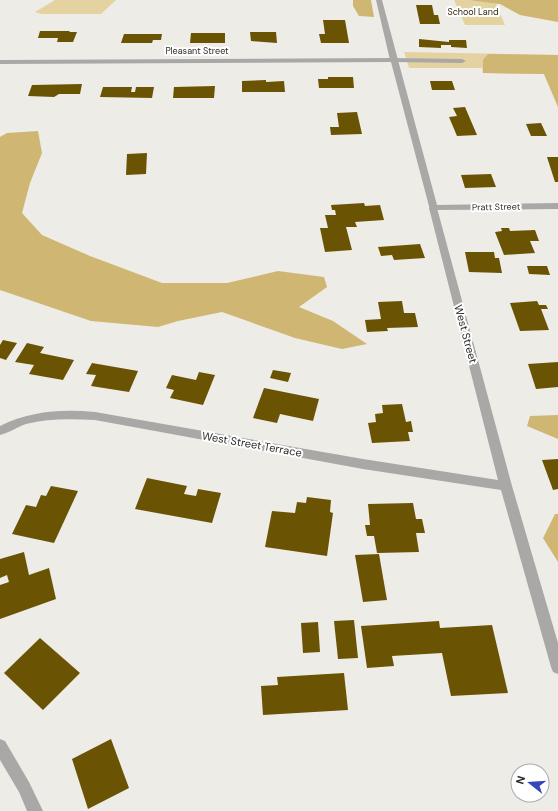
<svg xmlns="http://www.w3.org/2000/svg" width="558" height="811" font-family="'DM Sans',sans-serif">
	<rect width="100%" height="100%" fill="#eeece7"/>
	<path fill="#e5d2a1" d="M55,0H116L101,14H41L35,12Z
		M454,0H558V4H496L505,25H465Z
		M404,52L558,55V107L544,74L483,73L482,68H409Z"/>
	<path fill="#cfb672" d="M353,0H371L374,17L359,16L353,6Z
		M469,0H558V22L520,15L500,4Z
		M488,54L558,55V107L544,74L483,73V60Z
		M38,131L42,153L30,183L22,213L42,235L90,256L162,283H227L278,271L324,277L327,287L299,307L333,321L367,344L342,349L295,338L222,312L178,321L158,327L91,321L0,290V137L7,133Z
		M558,415V439L527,426L530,416Z
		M555,514H558V562L543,538Z"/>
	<path fill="#6a5303" d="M416,5H432L434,15H438L440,24H420Z
		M323,20H345L349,43H321L319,34H325Z
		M40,31H70L69,32H77L73,42H57L58,38H38Z
		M250,32H276L277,43L251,41Z
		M191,33H225V43H190Z
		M124,34H162L161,40H153L152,43H121Z
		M419,39L449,42V40H466L467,48L451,47V45H441V48L419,47Z
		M328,77H353L354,88H319L318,79H328Z
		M266,80V82L284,81L285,92H242V81Z
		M430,81H452L455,90H432Z
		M82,84L80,94H59L54,97L28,96L32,85Z
		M215,86L214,98H173L174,87Z
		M103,87H132L131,92H135L136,87H154L152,98L100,97Z
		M465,107L477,135L457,136L449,117L457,116L453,108Z
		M357,112L362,134L331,135L330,127H339L337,113Z
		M541,123L547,136H531L526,124Z
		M147,153L146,174L126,175L127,154Z
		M547,157H558V182H555Z
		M491,174L496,187L465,188L461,175Z
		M364,203L365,206L380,205L384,220L355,222L357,227H346L352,250L325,252L320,228H328L325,215H336L335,210H332L331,205Z
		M501,228H509L510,231L535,230L539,241H530L535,253L504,255L495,232L502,231Z
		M420,244L425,258L394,260L392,255L381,256L378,247Z
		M465,252H494L495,258H499L502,273L469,272Z
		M527,266H547L550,275L529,274Z
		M402,301L404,313H415L418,327L387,328L388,331L367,332L365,320L381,319L378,302Z
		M537,301L539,305H546L548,309H541L549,330L520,331L510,303Z
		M3,340L17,343L6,360L0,358V345Z
		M27,343L44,347L40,353L74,360L63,380L29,374L34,365L15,362Z
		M558,362V387L536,389L528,364Z
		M92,363L138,371L129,392L91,386L96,375L86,374Z
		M273,370L291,373L288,382L270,378Z
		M199,372L215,375L203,405L170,398L174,390L166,388L172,375L196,380Z
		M264,388L319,399L313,421L280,414L277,423L253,418Z
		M402,404L406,422L411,421L413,432H408L410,441L372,443L368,423L376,422L375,414L383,413L382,405Z
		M558,459V489L553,490L542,460Z
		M147,478L187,486L184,494L196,496L198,489L221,493L212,523L135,509Z
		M51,486L78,491L54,543L12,534L26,505L36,507L41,495L46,496Z
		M307,497L331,500L330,512L333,513L327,556L265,547L272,511L295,513L297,502L306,503Z
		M413,503L416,519H422L425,533H416L419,552L377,553L374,536H367L365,525H370L368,504Z
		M24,552L29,575L49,568L56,599L0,619V585L9,582L7,575L0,578V559Z
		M379,554L387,600L363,602L355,555Z
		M354,620L358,658L338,659L334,621Z
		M439,621L440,628L492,625L508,693L451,696L442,653L392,656L394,666L367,668L361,626Z
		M318,622L320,652L303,653L301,623Z
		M40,638L80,673L43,710L4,673Z
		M344,673L348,710L263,715L261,686L278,685L277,677Z
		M111,739L129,788L88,809L72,759Z"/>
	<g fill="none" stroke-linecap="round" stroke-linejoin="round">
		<path fill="#a9a8a6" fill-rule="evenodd" d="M391,58L462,59L466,61L462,63L394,62L390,60Z"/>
		<path fill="#a9a8a6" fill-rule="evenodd" d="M376,0H382L398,60L397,62H394L390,60Z
			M433,205L437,208L512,486L558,643V674L553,672L551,667L501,490L363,469L95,420C72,419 49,418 26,424C17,427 9,433 0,435V426C30,411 62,409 95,412L363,459L498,480L429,208Z
			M0,739L5,741L29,782L43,811H27L19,792L0,760Z"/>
		<path fill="#a9a8a6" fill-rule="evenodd" d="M394,58L398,60L437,205L558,203V209L430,210L391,62L0,64V60Z"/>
	</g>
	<g text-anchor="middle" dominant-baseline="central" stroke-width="4" stroke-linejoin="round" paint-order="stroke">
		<g font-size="9" fill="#352a0b" stroke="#fff">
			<text x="473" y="12">School Land</text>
		</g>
		<g font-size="9" fill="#2d2c2a" stroke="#fff">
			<text x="197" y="51">Pleasant Street</text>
			<text transform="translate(496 207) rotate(-1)">Pratt Street</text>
		</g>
		<g font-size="11" fill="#2d2c2a" stroke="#fff">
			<text transform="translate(466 334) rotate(75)">West Street</text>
			<text transform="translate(252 444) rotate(10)">West Street Terrace</text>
		</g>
	</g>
	<g transform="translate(530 783) rotate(287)"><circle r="19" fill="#ffffff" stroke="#ababaa"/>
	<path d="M0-3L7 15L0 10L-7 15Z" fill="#3549bb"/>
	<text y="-6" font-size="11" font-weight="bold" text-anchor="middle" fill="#2d2c2a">N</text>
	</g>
</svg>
